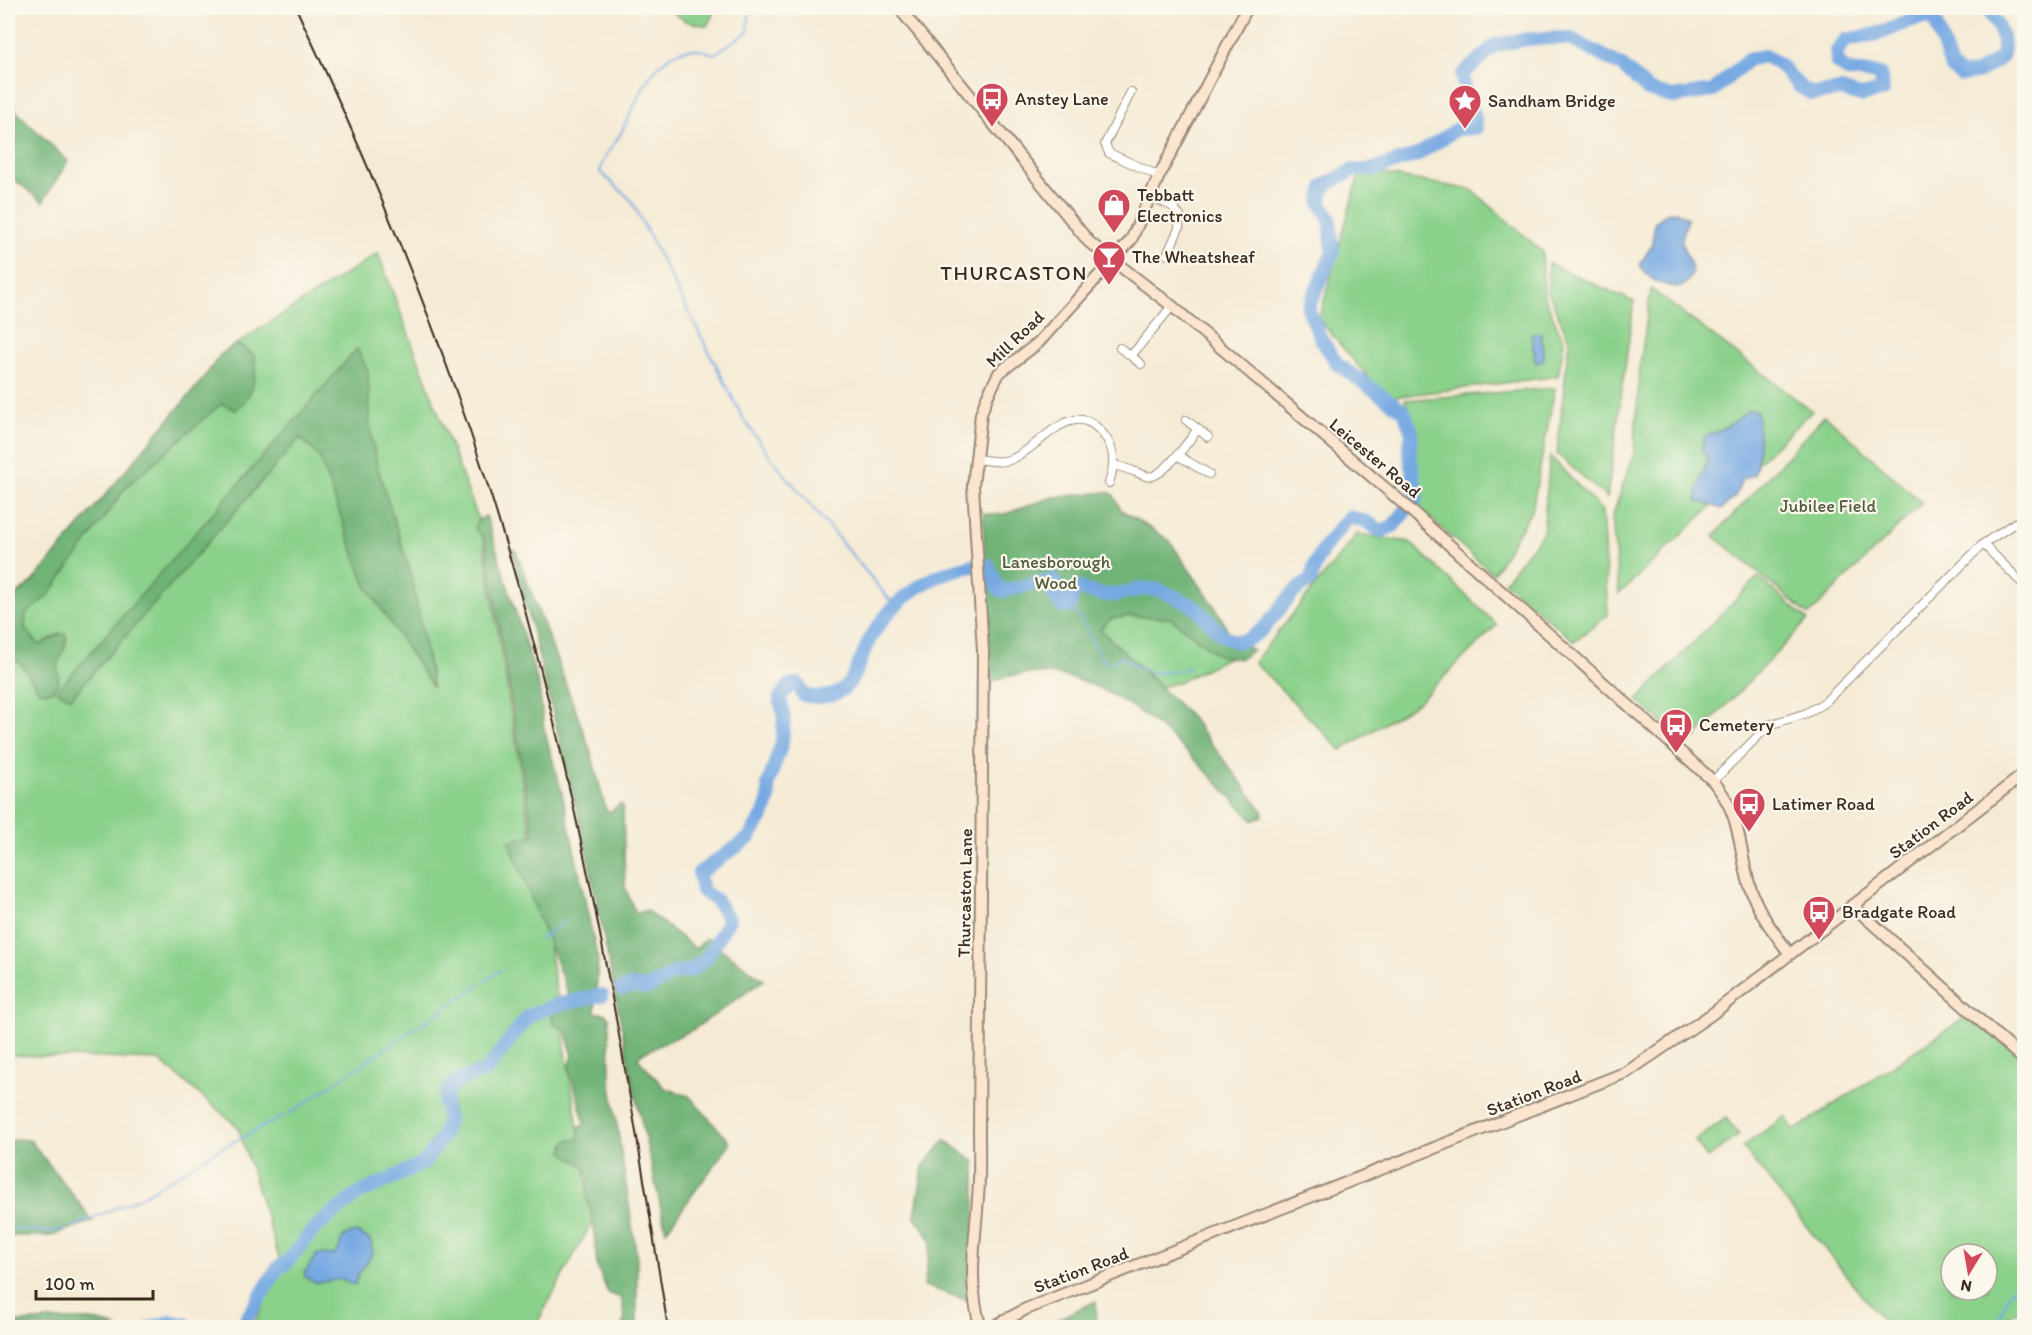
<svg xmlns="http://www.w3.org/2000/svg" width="2032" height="1335" font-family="Itim,sans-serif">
	<rect width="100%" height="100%" fill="#fbf7ec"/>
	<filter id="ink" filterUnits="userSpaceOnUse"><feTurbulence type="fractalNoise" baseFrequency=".0167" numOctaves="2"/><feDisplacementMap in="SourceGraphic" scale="12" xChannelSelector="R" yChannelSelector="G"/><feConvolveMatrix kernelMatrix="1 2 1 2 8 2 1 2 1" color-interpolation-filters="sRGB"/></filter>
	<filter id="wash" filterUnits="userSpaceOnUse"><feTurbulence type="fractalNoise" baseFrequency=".008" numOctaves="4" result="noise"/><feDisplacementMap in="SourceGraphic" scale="24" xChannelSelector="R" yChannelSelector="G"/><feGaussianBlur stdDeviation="1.35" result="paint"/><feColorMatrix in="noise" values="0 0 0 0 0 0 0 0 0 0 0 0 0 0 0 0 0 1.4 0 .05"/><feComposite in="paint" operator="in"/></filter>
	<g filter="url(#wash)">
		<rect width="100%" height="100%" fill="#f5ebd5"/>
		<path fill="#8ad18b" stroke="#627e54" stroke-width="1.5" fill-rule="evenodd" d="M667,8H716L707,26L686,21Z
			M1360,170L1472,190L1542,251L1544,296L1564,342L1558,376L1385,398L1319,319Z
			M378,253L481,526L593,1220L535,1327H253L281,1264L238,1127L159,1060L8,1055V602L32,582L203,379L221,354Z
			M1548,263L1634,302L1607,498L1557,454L1569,340L1548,291Z
			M1651,289L1812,411L1619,594L1612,518L1634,453L1640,365Z
			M1555,388L1532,510L1493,574L1420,509L1416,453L1405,400Z
			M1825,415L1922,503L1809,615L1714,536Z
			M1550,456L1602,511L1608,615L1574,641L1504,582L1543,533Z
			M1357,534L1410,542L1497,625L1416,704L1341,750L1254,662Z
			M1758,577L1808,620L1688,745L1637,700Z
			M1129,616L1170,618L1218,655L1229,657L1179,682L1161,687L1100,629L1110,619Z
			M1972,1013L2024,1056V1307L1991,1327H1888L1742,1147L1786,1116L1794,1131ZM1951,1254H1987V1290H1951Z
			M1726,1118L1739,1135L1707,1158L1695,1141Z"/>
		<path fill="#6fb377" stroke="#556e4a" stroke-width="1.5" d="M8,93L17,112L68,161L43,202L8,175Z
			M237,344L254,355C259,375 252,397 236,410L221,404L127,486L49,595L26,614L25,629L40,645L61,633L66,635C69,645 59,656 58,667C57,674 61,679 57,686C52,693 47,692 39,691L21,664L8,654V602L32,582L203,379L221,354Z
			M357,349L368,371L370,427L377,466L411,574L433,688L365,584L319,456L300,438L71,698L57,691Z
			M1107,492L1113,494L1121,510L1169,540L1217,610L1233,640L1253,650L1240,659L1218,655L1170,618L1129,616L1111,619L1100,629L1191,717L1262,810L1263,816L1253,821C1190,753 1093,639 989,683L983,514H1005L1052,497Z
			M486,516L539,687L544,729L562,793L598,960L595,1013H604L609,1017L610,1078L637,1258V1327H622L625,1317L621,1298L608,1293L597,1266L593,1220L586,1196L589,1177L584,1167L563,1152L565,1143L569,1140H578L580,1126L585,1124L569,1067L573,1055L564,1029L553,1024L551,1010L572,1003L509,841L533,835L485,539L475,529L476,522Z
			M512,549L516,551L590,749L606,810L610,812L620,804L623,806L625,887L636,914L646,910L696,949L706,938L764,980L694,1029L641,1054L638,1059L665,1088L689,1096L729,1141V1145L666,1231L632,1079L585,842Z
			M16,1139L30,1140L93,1221L50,1236H8V1143Z
			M945,1140L975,1161V1303L924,1286L931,1240L915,1217L923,1166Z
			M1096,1301L1097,1327H1041Z
			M51,1320H92L118,1327H8V1323Z"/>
		<path fill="#76a9e2" stroke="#586a80" stroke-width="1.5" d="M1676,211L1687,218C1688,227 1681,233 1682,241C1684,260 1704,271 1681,287C1666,287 1645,280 1640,264L1652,245L1655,222L1667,213Z
			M1541,333L1544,361L1536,363L1531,334Z
			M1749,410L1757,411C1759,433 1761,453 1754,475L1742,479L1736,495L1722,509L1697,501V491L1708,458L1702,451L1704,437L1725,428Z
			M357,1232L370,1240C379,1262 358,1263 355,1285L342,1279L315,1283L305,1277V1272L317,1254L334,1255C346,1244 334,1236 357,1232Z"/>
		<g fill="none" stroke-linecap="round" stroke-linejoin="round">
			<path stroke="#76a9e2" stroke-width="2" d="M755,8L749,16L748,32L714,54C706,52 699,48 691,49C652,53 637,102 622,131C615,145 602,156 600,172L631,200L744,420L771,458L894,605
				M1067,606L1081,618L1104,662L1109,663L1122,657C1148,677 1159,675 1190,668
				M540,939L565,921
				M289,1114L501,970
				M72,1227L141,1197L216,1151L284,1116
				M8,1228L49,1232L66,1229
				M1994,1328C2003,1315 2003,1300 2013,1289L2024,1294"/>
			<path stroke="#76a9e2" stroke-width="14" d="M622,989L629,986L648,988L674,973L690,971L706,959L729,920L716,900L702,891L699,873L749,838L764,814L769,798L768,784L782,742L784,718L780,697L790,685L798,684L803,695C820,699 837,698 849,683C855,677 864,651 869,641C893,597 938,566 988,565L998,588L1003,591C1020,586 1036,584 1053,580L1058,590L1054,595L1062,607L1070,606L1073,591L1076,587C1086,591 1097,595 1108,595C1124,595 1140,586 1158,590C1168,593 1178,599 1188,603C1209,612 1223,653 1250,638C1275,625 1284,593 1310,581L1317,560L1326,545L1349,517L1367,522L1381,531L1393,526L1417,497L1409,450L1412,433L1404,411L1337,364L1321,339L1308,308L1333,252L1330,219L1320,202L1324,186L1353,170H1372L1417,155L1457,129L1476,128C1476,108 1464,95 1462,75L1495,45L1528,39L1569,38L1622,66L1648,90L1672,97L1713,91L1749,59L1765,56L1779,64L1800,87L1813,94L1841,90L1861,96L1883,91L1880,74L1849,71L1837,63V51L1845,40C1858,38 1871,36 1883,32C1902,26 1913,15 1934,18L1951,67L1961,75L1977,73L2002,57C2005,37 2000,26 1987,10L1988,8
				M150,1328L171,1322L185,1324L188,1328
				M241,1328L278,1267L285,1264L315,1228L358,1194L424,1163L442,1137L448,1120L445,1106L447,1092L455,1082L487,1070L528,1016L555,1005L602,995"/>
		</g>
	</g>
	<g filter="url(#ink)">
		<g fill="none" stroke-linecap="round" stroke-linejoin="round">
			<g stroke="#988a7a" stroke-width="10">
				<path id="street" d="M1131,92L1105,144L1109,153L1159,176
					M1151,197L1172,206L1180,216L1179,228L1167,255
					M1120,348L1131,356
					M1141,364L1131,356L1172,306
					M1186,420L1208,437
					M1177,455L1209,474
					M975,459C987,460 1001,464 1012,459C1043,446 1074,392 1106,438C1116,452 1114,467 1109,483
					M1114,465C1127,468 1135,472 1146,476C1161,482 1189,440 1198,429
					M1983,544L2024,585
					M1713,781L1769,725L1807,713L1825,702L1983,544L2024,517"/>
			</g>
			<g stroke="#988a7a" stroke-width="14">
				<path id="secondary" d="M899,8L1089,242L1172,306L1398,499L1713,781C1744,818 1737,848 1751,890C1759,914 1775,934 1790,954
					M1852,905L2024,1060
					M981,1328C967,1284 975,1243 978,1198C980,1175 979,1152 979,1129L983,651L973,486L981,414L987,397L999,373L1038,343L1131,240L1159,176L1247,8
					M991,1328L1026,1309L1627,1072L1712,1014L2024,774"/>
			</g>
			<use href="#street" stroke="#fff" stroke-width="8"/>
			<use href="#secondary" stroke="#fce5cf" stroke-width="10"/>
			<path stroke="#3b2a1e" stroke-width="2" d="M296,8C356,135 411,264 458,397C565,697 618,1014 668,1328"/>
		</g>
	</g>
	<defs>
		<g id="bus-pin" transform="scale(1.725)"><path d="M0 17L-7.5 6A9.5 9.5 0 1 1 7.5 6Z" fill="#d1495b" stroke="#fbf7ec"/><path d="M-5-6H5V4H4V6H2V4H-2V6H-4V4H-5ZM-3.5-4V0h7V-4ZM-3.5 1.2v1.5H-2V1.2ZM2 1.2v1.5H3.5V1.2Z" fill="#fff"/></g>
		<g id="sight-pin" transform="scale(1.725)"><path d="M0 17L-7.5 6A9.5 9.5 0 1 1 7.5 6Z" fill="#d1495b" stroke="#fbf7ec"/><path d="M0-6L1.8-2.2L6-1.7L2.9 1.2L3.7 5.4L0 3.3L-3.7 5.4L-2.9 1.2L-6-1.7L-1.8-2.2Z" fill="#fff"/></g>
		<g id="shop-pin" transform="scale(1.725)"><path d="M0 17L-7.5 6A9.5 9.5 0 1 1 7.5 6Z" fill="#d1495b" stroke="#fbf7ec"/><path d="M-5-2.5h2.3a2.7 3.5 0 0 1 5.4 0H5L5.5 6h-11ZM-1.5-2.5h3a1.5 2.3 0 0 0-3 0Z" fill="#fff"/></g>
		<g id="bar-pin" transform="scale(1.725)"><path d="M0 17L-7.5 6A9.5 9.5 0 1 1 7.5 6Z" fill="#d1495b" stroke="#fbf7ec"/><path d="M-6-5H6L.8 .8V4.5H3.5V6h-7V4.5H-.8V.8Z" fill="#fff"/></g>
	</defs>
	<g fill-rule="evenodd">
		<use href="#bus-pin" x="992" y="99"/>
		<use href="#sight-pin" x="1465" y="101"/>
		<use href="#shop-pin" x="1114" y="205"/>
		<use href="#bar-pin" x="1109" y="257"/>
		<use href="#bus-pin" x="1676" y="725"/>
		<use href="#bus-pin" x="1749" y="804"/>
		<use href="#bus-pin" x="1819" y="912"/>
	</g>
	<g text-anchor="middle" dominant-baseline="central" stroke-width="4.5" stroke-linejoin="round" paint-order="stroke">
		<g font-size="18" fill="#3b2a1e" stroke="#fbf7ec" text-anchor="start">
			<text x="1015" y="99">Anstey Lane</text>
			<text x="1488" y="101">Sandham Bridge</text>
			<text x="1137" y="195">Tebbatt<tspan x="1137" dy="21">Electronics</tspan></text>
			<text x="1132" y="257">The Wheatsheaf</text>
			<text x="1699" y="725">Cemetery</text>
			<text x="1772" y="804">Latimer Road</text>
			<text x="1842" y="912">Bradgate Road</text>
		</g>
		<g font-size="18" fill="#3b2a1e" stroke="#fbf7ec">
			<text transform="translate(1015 339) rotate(-44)">Mill Road</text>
			<text transform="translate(1375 458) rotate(40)">Leicester Road</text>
			<text transform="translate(1931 825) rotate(-37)">Station Road</text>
			<text transform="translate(965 893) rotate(-89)">Thurcaston Lane</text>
			<text transform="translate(1534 1093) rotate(-21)">Station Road</text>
			<text transform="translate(1081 1270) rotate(-21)">Station Road</text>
		</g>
		<g font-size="18" fill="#535c3f" stroke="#fbf7ec">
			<text x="1828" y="506">Jubilee Field</text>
			<text x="1056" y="562">Lanesborough<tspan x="1056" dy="21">Wood</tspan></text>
		</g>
		<g font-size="21" letter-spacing="1.5" fill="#3b2a1e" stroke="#fbf7ec">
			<text x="1014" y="272">THURCASTON</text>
		</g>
	</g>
	<rect width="2032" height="1335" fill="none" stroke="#fbf7ec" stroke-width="30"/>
	<g transform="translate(1969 1272) rotate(191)"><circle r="28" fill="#fbf7ec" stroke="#aea59a" stroke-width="1.5"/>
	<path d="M0-4.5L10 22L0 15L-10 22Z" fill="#d1495b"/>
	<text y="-9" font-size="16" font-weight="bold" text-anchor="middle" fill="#3b2a1e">N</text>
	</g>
	<path d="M36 1290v9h117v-9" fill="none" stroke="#3b2a1e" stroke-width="3"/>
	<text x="45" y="1290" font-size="18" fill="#3b2a1e" stroke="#fbf7ec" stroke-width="4.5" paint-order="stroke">100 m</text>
</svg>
